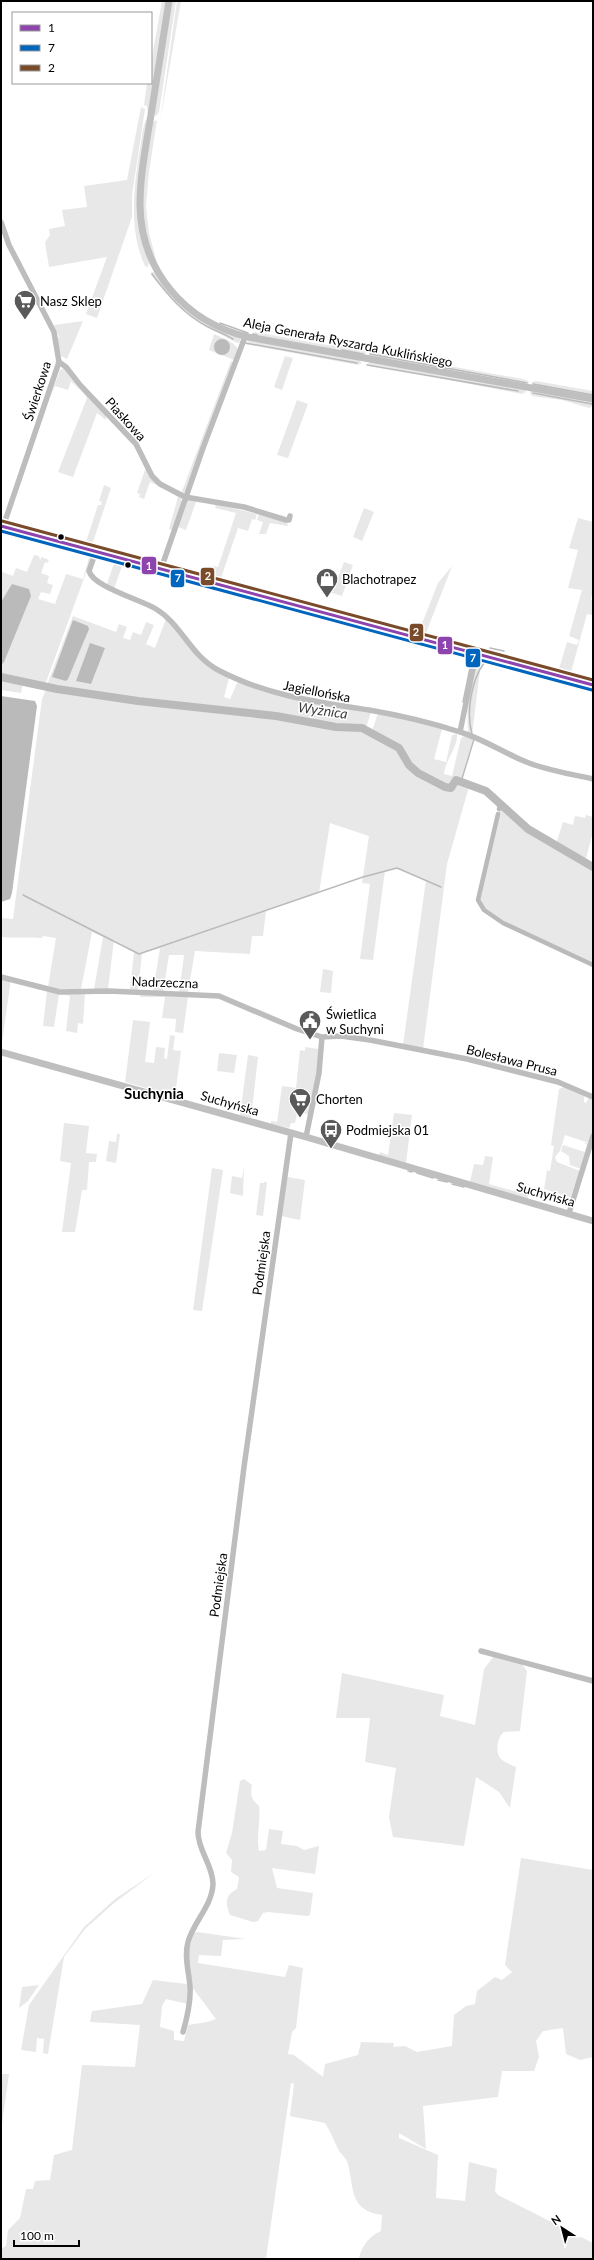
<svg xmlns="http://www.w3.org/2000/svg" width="594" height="2260" font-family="Lato,sans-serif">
	<rect width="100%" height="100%" fill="#fff"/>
	<path fill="#e8e8e8" d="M162,1H166L148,115L147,106L144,105L147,83H151V63Z
		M172,1H176L159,112L156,116L154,115Z
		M177,1H181L160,122Z
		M141,107L145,109L132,195V217L97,318L86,314L107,257L49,267L45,242L50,235L49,229L65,226L62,210L87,207L84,186L127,180Z
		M147,118L140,175L146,253L149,263L148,267L145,266C128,229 134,187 140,148C142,139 142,126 147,118Z
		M157,120L149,172L146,206L149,233L157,263C154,256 149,248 147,240C136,202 147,160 153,122Z
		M151,272H154C175,306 202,325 240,338L241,342L237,343C196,321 180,313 151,275Z
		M83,321L67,359L61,356L57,338L59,337L54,325Z
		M255,332L320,344L362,349L366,353L365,355L251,335Z
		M214,334C223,338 233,341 238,349L234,360L209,350Z
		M250,340L359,360L362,363L358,365L245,344Z
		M370,352L523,379L528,381L529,383L369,356Z
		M285,356L293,358L282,390L274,387Z
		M231,361L234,363L185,492L181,494Z
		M371,362L524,389L526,392L522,394L367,364Z
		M64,368L79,390L71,381L68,390L55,386L50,398L60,370Z
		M536,381L593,391V396L532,385V382Z
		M82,391L106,416V420L97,413L73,477L58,472L87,398Z
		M531,391L592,401L593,406L589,408L562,400L532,396L530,393Z
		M297,400L308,404L288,458L277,455Z
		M146,467L150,475L181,498L182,503L173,530L169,529L178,497L165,489L150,482L144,499L139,497L140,494L137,493Z
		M104,485L111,488L93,542H86L98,505H101L102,502L99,501Z
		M187,500L196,501V502L186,530L178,527Z
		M216,504L257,514L255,520L252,519L248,531L238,528L221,578L209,574L212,566L218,567L236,513L215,508Z
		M364,508L374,512L362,541L353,537Z
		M259,514L287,522L288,526L270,523L266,534H259L263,522L257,520Z
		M578,518L593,522V588L591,600L593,601V615L587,614L571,672L559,669L567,642L577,645L579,640L569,636L582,590L568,588L578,550L569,548Z
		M34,555L39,556L40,560L42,557L49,560L47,563L45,562L41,573L49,576L47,583L53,585L50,594L41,592L38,599L55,604L66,574L83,579L89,558L88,556L91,558L87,570L45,685L1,676V574L2,572L13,576L16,568L27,572Z
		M344,562L353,565L342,596L326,591L331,578L337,580Z
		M114,563L122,566L114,589L107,584Z
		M452,566L426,633L419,631L438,583Z
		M73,616L116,632L119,624L127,627L123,638L130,640L133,632L141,635L146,622L154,625L146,644L155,648L166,619L205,664L229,678L224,697L230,699L238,681C281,698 324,707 371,712L366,728L372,731L378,713L442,729L434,759L446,762L452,735L457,734C458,748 445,760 444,774L452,776L461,738L464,736L473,739L461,780L470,783L447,864L423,1049L403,1045L426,880L397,868L385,871L373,960L360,959L370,884L362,883L369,836L330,823L319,893L266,911L263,936H252L250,954L195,951L188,992L179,993L184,955H169L163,992H153L160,948L139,954L114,940L108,989H94L103,937L92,932L81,989H58L48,987L56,938L43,936L42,938C28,937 15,938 1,937V918L13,919L42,699L46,689L54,690V688L47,685Z
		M477,661L485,663L480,670L472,735L516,754L515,755L469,734L468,733L467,705Z
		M1,679L23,683L21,693L1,690Z
		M500,805L529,831L593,869V965L503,923L484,910L478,900Z
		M586,815L593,817V832L585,862L556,844L563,822L573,825L575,816L585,818Z
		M134,952L142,954L138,990L130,989Z
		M323,969L333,971L331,993L320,992Z
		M1,979L10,982V986L1,1049Z
		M32,988L59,994L54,1027L43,1026L47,991Z
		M107,993L85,994L83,1024L78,1023L77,1033L66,1031L70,996L61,994Z
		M141,995L188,997L183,1033L175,1032L176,1019L162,1018L165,997H140Z
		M133,1020L150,1022L145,1062L154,1063L156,1047L165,1048L164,1058L167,1059L170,1035L175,1036L173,1050L181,1051L175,1096L125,1082Z
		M305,1047L319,1049L317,1074L309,1115L302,1112L301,1115L297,1114L295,1123H291L289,1128L271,1124V1121L277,1122L282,1086L296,1088L300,1050L305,1051Z
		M219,1053L237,1055L234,1073L217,1071Z
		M248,1055L258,1057L251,1118L240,1115Z
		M564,1087L584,1096V1102L586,1103L589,1097L593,1099V1130L589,1143L565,1135L560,1151L555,1157L557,1162L580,1171L566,1210L570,1197L544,1189L547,1170L550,1171L554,1146L551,1145L559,1089Z
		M394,1113L412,1115L406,1163L379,1155L380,1152L388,1155Z
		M64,1123L89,1126L86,1153L97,1154L96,1162H89L87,1190H82L75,1232H62L71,1163L60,1161Z
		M117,1134H120L116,1163L106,1161L109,1141L116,1142Z
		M583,1142L589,1144L581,1169L570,1165L569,1156L561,1151L563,1145L585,1152L587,1145Z
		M485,1156L493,1157L489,1184L528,1195V1199L470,1182L474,1164L483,1165Z
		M244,1167L243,1196L230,1193L232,1176L242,1178Z
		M212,1168L223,1170L202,1311L193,1310Z
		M287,1177L305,1180L300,1220L281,1216Z
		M264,1182H267L263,1216L256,1215L260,1183H264Z
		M494,1656L521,1663L527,1671L520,1731L504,1732C497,1737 495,1753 501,1759C504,1762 511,1765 516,1767L510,1808L499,1792L476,1777L464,1846L393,1837L389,1817L396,1768L365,1762L370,1718H336L342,1673L444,1695L440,1716L475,1725L484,1669Z
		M244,1779L252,1785C250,1795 251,1799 259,1806C261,1822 256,1835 259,1851L266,1850L269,1829L283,1831L281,1844L297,1846L304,1850L319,1846L315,1874L272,1868L277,1888L313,1893L310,1915L307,1916L268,1912L263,1913L258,1921L253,1922L230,1915C225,1903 225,1895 237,1889L239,1877L231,1872L232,1860L226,1853L232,1833L240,1781Z
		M521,1858L593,1870V2057L580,2060L566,2054L563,2028L543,2031L536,2041L539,2057L534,2071H502L498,2097L423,2106L426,2149L399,2133V2138L438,2155L436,2198L465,2201L469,2162L497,2169L495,2191L498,2195L593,2243V2259H353L359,2258C362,2245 370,2236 381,2231L382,2215C349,2211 354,2187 348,2164C347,2159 342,2155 339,2151C334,2141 331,2132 325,2123L290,2116L294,2084L291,2083L266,2259H1V2249L6,2246L8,2230L20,2218L26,2189H33L35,2181L50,2180L54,2155L72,2150L82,2065L135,2067L140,2025L90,2022L92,2011L142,2004L153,1980L187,1984L188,2004L166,1999L162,2006L160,2027L174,2031V2040L184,2041L188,2025L207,2022L216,2019L192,1987L188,1962L189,1949L194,1933L197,1932L246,1939L223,1940L221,1956L199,1955L198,1963L285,1977L289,1965L303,1968L296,2028L292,2032L288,2054L294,2055L323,2077L325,2064L358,2055L361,2042L394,2043L393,2047L405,2046L417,2052L452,2046L454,2015L466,2006L475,2004L477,1991L495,1977L502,1980L512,1972L505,1965Z
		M154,1873L113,1904L85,1929L64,1957L48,2054L43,2053L44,2039L37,2038L36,2052L21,2050L29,2005L84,1927L115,1899Z
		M39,1985L28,2001L19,2008L22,1987Z
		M1,2074H9L1,2131Z"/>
	<path fill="#bababa" d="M214 347a8 8 0 1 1 16 0a8 8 0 1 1-16 0Z
		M12,584L29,589L31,596L4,662L1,665V602Z
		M73,620L88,626L89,629L68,679L66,681L52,677Z
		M90,643L105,648L91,684L76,681Z
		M1,696L35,701L37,706L12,893L10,899L1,902Z"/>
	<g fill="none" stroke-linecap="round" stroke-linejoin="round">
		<path stroke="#bababa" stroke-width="1.5" d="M152,274C168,295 183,314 208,327C216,331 225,334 233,339
			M220,323L248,333
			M253,334L257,335
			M245,343L357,363
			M342,350L363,354
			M370,354L527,383
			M367,365L518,391
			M533,384L593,395
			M533,393L592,404
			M490,648L504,651
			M463,702L470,668
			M472,734C466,713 471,681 484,663
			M461,782L474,739
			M23,895L139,954L363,877L397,868L441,887
			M408,1171L412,1172
			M417,1173L433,1178
			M438,1180L447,1182
			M452,1184L464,1187"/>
		<path stroke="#bababa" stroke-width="4.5" d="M499,809L500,804
			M498,814L478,900L484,910L503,923L593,965"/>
		<path stroke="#bababa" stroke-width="8" d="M1,677L57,689L138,701L276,716L336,727L362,728L399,748L409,765L418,773L445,787L451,788L456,780L486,791L528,829L593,867"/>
		<path stroke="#bdbdbd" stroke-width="5.5" d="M1,222L9,245L54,332L59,362L3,527
			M59,362L66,367L80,385L136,444L152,476L160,484L185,497L244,507L286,520H289L290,516
			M96,551L89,571C93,587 142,600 156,609C181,624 191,656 218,670C265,695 316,702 369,710C398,715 432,723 460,732C484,739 505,754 529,763C549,771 572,774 593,779
			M161,569L203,448L245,337
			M460,732L476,654
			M1,977L60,992L109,991L219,996L297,1029L322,1037L341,1036L370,1040L467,1059L558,1082L593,1097
			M306,1137L319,1073L322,1037
			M569,1213L593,1136
			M481,1651L593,1681
			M183,2032C187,2018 191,2002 190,1987C189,1972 184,1957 188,1942C194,1921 212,1906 213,1884C213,1865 198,1851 198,1832L244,1467L291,1133"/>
		<path stroke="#bfbfbf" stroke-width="7" d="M169,1C163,39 157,77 151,115C146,145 140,175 140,205C141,271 185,322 248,337L593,399
			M1,526L593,685
			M1,1052L306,1137L593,1221"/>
		<g stroke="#fff" stroke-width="6">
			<path id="bus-1" d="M1,526L593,685"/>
		</g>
		<g stroke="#fff" stroke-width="6">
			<path id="bus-2" d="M1,531L592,690"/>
		</g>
		<g stroke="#fff" stroke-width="6">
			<path id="bus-3" d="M2,521L593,680"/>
		</g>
		<use href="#bus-1" stroke="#8e44ad" stroke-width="3"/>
		<use href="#bus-2" stroke="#0065bd" stroke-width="3"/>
		<use href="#bus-3" stroke="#7a4b2a" stroke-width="3"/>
	</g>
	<defs>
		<g id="supermarket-pin" transform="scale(1.15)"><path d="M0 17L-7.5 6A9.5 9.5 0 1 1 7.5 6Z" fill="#595959" stroke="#fff"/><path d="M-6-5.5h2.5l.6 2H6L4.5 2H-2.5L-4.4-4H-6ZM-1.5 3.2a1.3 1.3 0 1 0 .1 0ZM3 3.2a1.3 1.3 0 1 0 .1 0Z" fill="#fff"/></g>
		<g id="shop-pin" transform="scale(1.15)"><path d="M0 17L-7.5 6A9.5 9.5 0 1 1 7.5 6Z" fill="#595959" stroke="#fff"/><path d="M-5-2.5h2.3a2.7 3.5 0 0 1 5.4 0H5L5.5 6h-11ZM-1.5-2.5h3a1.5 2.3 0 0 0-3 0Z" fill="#fff"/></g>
		<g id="civic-pin" transform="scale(1.15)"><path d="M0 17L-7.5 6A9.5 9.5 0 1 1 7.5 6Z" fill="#595959" stroke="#fff"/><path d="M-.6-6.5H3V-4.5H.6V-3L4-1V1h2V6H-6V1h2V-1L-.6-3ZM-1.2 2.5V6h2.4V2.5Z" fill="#fff"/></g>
		<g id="bus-pin" transform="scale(1.15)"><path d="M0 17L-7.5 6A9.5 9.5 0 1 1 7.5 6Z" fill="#595959" stroke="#fff"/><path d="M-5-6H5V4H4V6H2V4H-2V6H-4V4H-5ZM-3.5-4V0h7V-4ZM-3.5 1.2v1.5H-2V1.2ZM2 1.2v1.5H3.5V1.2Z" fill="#fff"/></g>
	</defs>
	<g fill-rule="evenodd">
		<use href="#supermarket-pin" x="25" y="301"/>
		<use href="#shop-pin" x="327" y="579"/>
		<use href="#civic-pin" x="310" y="1021"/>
		<use href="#supermarket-pin" x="300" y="1099"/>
		<use href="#bus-pin" x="331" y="1130"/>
	</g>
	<g fill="#000" stroke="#fff" stroke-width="1.5">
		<circle cx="61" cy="537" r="3.5"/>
		<circle cx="128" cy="565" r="3.5"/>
	</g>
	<g text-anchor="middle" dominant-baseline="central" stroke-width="3" stroke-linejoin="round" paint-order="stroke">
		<g font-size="13" fill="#000" stroke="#fff" text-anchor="start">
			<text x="40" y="301">Nasz Sklep</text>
			<text x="342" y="579">Blachotrapez</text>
			<text x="326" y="1014">Świetlica<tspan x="326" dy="15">w Suchyni</tspan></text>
			<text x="316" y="1099">Chorten</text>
			<text x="346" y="1130">Podmiejska 01</text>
		</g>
		<g font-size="13" fill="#000" stroke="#fff">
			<text transform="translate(348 342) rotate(11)">Aleja Generała Ryszarda Kuklińskiego</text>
			<text transform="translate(37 391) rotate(-72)">Świerkowa</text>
			<text transform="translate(126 419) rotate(48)">Piaskowa</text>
			<text transform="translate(317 691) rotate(11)">Jagiellońska</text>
			<text transform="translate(165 982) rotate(2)">Nadrzeczna</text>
			<text transform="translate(512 1060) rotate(14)">Bolesława Prusa</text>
			<text transform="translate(230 1103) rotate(16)">Suchyńska</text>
			<text transform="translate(546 1194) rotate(16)">Suchyńska</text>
			<text transform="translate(261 1263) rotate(-82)">Podmiejska</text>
			<text transform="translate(218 1585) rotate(-82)">Podmiejska</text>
		</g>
		<g font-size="14" font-style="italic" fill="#3e3e3e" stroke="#fff">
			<text transform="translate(323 710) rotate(8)">Wyżnica</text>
		</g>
		<g font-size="15" font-weight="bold" fill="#000" stroke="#fff">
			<text x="154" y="1093">Suchynia</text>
		</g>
	</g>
	<g stroke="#fff" stroke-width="1.5">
		<rect x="141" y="556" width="16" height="19" rx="4" fill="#8e44ad"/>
		<rect x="200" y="567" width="15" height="19" rx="4" fill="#7a4b2a"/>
		<rect x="170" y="569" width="15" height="19" rx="4" fill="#0065bd"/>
		<rect x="409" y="623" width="15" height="19" rx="4" fill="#7a4b2a"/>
		<rect x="437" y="636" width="16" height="19" rx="4" fill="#8e44ad"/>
		<rect x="465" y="648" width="16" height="20" rx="4" fill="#0065bd"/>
	</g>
	<g font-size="11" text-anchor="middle" font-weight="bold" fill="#fff">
		<text x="149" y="570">1</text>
		<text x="208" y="580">2</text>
		<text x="178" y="582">7</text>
		<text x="416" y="636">2</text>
		<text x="445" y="649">1</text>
		<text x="473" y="662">7</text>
	</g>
	<rect width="594" height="2260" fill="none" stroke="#000000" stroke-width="4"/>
	<rect x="12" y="12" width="140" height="72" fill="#ffffff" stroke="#999999"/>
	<rect x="20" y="25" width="20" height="6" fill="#8e44ad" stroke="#999999"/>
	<text x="48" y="32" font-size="12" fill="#000000">1</text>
	<rect x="20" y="45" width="20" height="6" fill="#0065bd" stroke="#999999"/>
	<text x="48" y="52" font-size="12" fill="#000000">7</text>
	<rect x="20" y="65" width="20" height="6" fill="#7a4b2a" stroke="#999999"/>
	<text x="48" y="72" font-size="12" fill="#000000">2</text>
	<g transform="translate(562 2228) rotate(324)" stroke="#ffffff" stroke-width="3" paint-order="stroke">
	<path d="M0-3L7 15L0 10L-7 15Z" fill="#000000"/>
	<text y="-6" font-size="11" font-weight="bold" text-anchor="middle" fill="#000000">N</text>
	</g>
	<path d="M14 2240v6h65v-6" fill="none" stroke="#000000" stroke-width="2"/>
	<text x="20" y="2240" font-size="12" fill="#000000" stroke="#ffffff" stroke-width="3" paint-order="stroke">100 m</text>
</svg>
